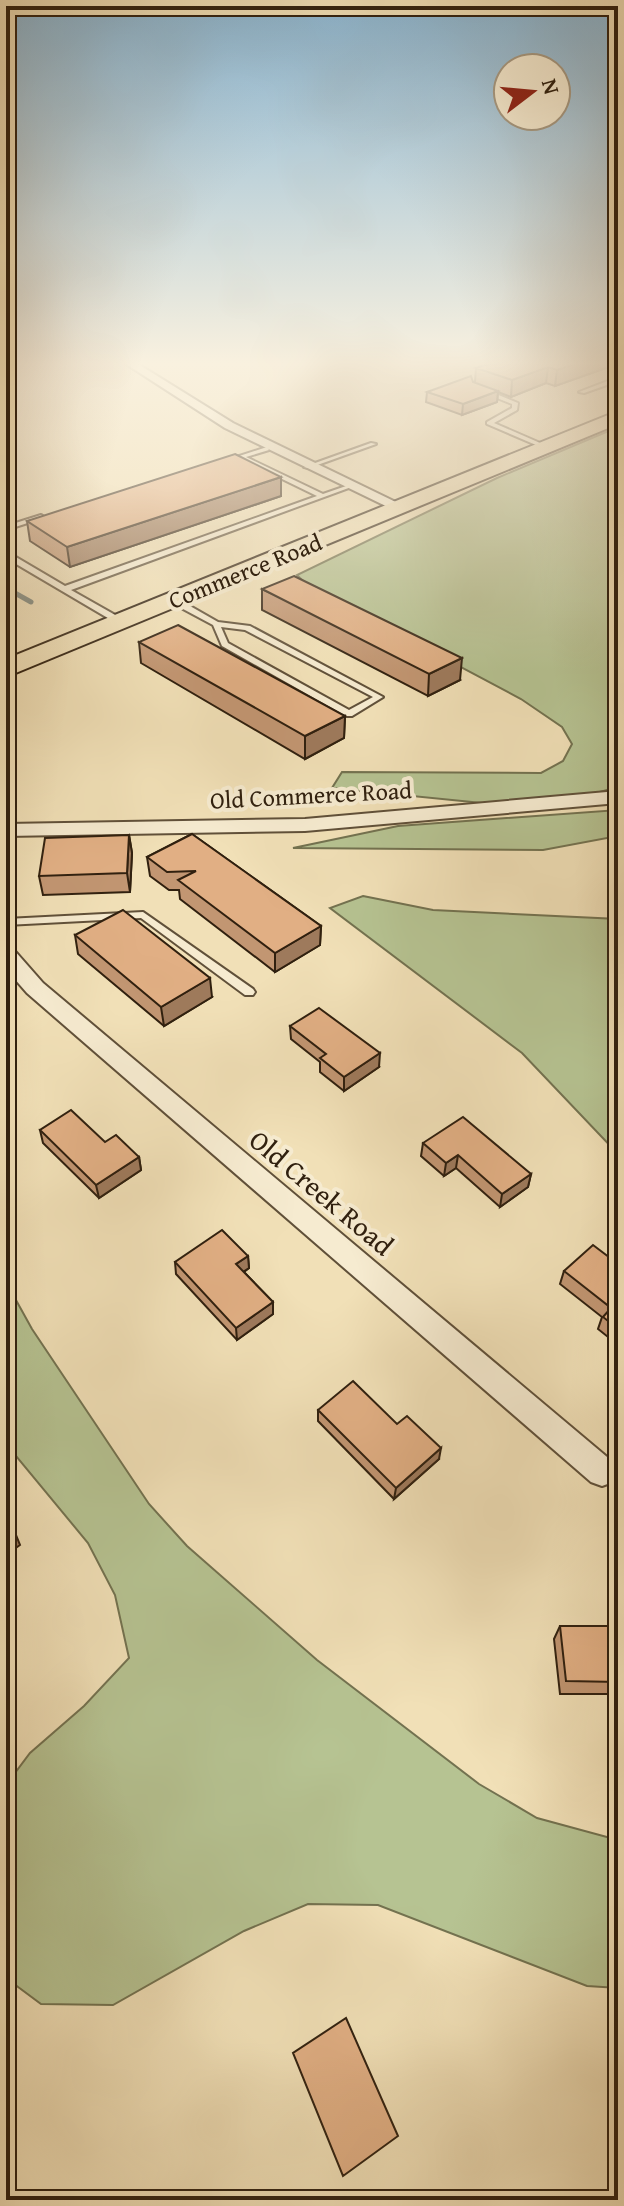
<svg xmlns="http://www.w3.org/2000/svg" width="624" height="2206" font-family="'Gentium Book Plus',serif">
	<rect width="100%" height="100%" fill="#f1e0b7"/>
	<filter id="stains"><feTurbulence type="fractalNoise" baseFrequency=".0025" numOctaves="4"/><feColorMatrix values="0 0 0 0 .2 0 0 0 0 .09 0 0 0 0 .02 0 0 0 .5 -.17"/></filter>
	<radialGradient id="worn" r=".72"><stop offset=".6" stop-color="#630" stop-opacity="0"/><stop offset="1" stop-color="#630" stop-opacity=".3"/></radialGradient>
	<path fill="#b6c392" stroke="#737250" stroke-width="2" d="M618,427V787L567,801L502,805L332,788L342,772L541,773L563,761L572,744L562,727L521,699L308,586L297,575L497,478Z
		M618,810V836L543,850L293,848L398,826Z
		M363,896L433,910L618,919V1154L522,1053L330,908Z
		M6,1282L32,1329L149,1504L187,1546L317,1660L479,1784L537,1818L618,1840V1988L587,1986L378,1905L308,1904L244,1931L113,2005L41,2004L6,1978V1785L30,1753L84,1706L129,1658L115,1595L88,1543L6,1444Z"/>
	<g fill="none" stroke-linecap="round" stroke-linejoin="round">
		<path stroke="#727d74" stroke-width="5" d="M6,588L31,602"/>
		<g stroke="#605039" stroke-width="4">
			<path id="service" d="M618,377V381L584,393L579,392Z
				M484,389L518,403L517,410L494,423L547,446V448H543L487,424V422L512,408V404L482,392Z
				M371,443L376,444L309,468L304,467Z
				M267,447L269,450L246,457L323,494L349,485L354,486L71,590L124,620V624H118L6,558V553H9L65,586L317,496L241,459L227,463L224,461Z
				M41,515L44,517L43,518L6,530V526Z
				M170,598H176L218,622L250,626L383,697L352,716H346L222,646L213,625L170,602ZM221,627L245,630L373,697L349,710L228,643Z
				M143,912L253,989L255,992L253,995H245L141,918L6,925V919Z"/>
		</g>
		<g stroke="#605039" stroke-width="4">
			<path id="minor" d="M126,364H138L233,423L406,507L394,510L225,428Z
				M618,791V803L305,831L6,836V824L305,819Z
				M6,948L14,950L43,983L613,1462L617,1472L613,1482L602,1486L591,1482L27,993L6,969Z"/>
		</g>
		<g stroke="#30200f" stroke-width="4">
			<path id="trunk" d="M618,411V424L6,677V659Z"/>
		</g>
		<use href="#service" fill="#f6ebd0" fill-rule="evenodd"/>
		<use href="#minor" fill="#f6ebd0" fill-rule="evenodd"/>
		<use href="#trunk" fill="#f1e0b7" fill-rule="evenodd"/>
	</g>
	<path fill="#c29672" stroke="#30200f" stroke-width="2" d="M488,364H617L555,386L546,383L511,397L498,392L497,402L462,415L426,402L427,392L475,382L476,368Z
		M281,477V496L70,567L30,541L27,521Z
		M262,589L460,680L428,696L262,610Z
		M139,642L345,716L344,738L305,759L141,663Z
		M192,834L321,926L320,945L275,972L180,899L179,890H169L150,876L147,857Z
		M129,835L132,853L130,892L43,895L39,876Z
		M75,935L212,997L164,1026L78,954Z
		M290,1026L379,1067L344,1091L320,1072V1062L291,1039Z
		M40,1130L105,1142L139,1157L141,1170L99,1198L43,1143Z
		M423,1143L531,1174L528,1187L500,1207L456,1168L444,1176L421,1156Z
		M248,1256L249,1268L244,1272L273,1302V1314L237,1340L176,1274L175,1262Z
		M618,1264V1345L598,1329L602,1317L560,1284L564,1271Z
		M318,1410L397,1424L439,1459L394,1499L318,1421Z
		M560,1626H618V1694H560L554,1639Z"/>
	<path fill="#9e7a5c" stroke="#30200f" stroke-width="2" d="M574,364H617L555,386L557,370Z
		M548,367L546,383L511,397L512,380Z
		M498,391L497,402L462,415L463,404Z
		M281,477V496L70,567L67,547Z
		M462,658L460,680L428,696L429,674Z
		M345,716L344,738L305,759V736Z
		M129,835L132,853L130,892L127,873Z
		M321,926L320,945L275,972V953Z
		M210,978L212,997L164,1026L161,1007Z
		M380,1053L379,1067L344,1091V1077Z
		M458,1155L456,1168L444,1176L446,1163Z
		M139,1157L141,1170L99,1198L96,1185Z
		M531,1174L528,1187L500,1207L502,1194Z
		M248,1256L249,1268L237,1276L236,1264Z
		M273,1302V1314L237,1340L236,1328Z
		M441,1448L439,1459L394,1499L396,1488Z
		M14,1530L20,1545L6,1555V1536Z"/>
	<path fill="#e1af84" stroke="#30200f" stroke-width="2" d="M488,364H574L557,370L548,367L512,380L476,368Z
		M471,376L473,382L498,391L463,404L427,392Z
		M235,454L281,477L67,547L27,521Z
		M294,576L462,658L429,674L262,589Z
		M178,625L345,716L305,736L139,642Z
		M192,834L321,926L275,953L178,880L196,871L167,872L147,857Z
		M129,835L127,873L39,876L45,838Z
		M123,910L210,978L161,1007L75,935Z
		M319,1008L380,1053L344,1077L320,1058L326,1054L290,1026Z
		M71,1110L105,1142L116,1135L139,1157L96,1185L40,1130Z
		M463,1117L531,1174L502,1194L458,1155L446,1163L423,1143Z
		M222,1230L248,1256L236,1264L273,1302L236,1328L175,1262Z
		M593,1245L618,1264V1329L603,1317L611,1308L564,1271Z
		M353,1381L397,1424L407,1416L441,1448L396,1488L318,1410Z
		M6,1518L14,1530L6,1536Z
		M560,1626H618V1682L566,1681Z
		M346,2018L398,2136L343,2176L293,2053Z"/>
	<linearGradient id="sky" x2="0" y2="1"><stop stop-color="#8ab7d5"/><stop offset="0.54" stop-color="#f9f1df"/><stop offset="1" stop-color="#f9f1df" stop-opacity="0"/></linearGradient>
	<rect width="624" height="673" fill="url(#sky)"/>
	<g text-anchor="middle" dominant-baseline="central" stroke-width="8" stroke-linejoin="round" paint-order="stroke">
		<g font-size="24" fill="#30200f" stroke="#f6ebd0">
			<text transform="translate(245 571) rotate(-22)">Commerce Road</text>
			<text transform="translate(311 795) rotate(-3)">Old Commerce Road</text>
		</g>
		<g font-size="28" fill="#30200f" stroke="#f6ebd0">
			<text transform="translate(322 1192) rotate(40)">Old Creek Road</text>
		</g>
	</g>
	<rect width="624" height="2206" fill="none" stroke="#f1e0b7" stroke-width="32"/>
	<rect x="8" y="8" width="608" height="2190" fill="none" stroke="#30200f" stroke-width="4"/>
	<rect x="16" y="16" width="592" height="2174" fill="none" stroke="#30200f" stroke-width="2"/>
	<g transform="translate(532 92) rotate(74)"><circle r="38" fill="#f6ebd0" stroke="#a79a83" stroke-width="2"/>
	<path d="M0-6L14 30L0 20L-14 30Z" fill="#8f2418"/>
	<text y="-12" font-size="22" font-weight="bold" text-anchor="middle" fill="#30200f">N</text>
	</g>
	<rect width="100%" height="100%" filter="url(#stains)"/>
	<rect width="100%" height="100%" fill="url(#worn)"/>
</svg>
